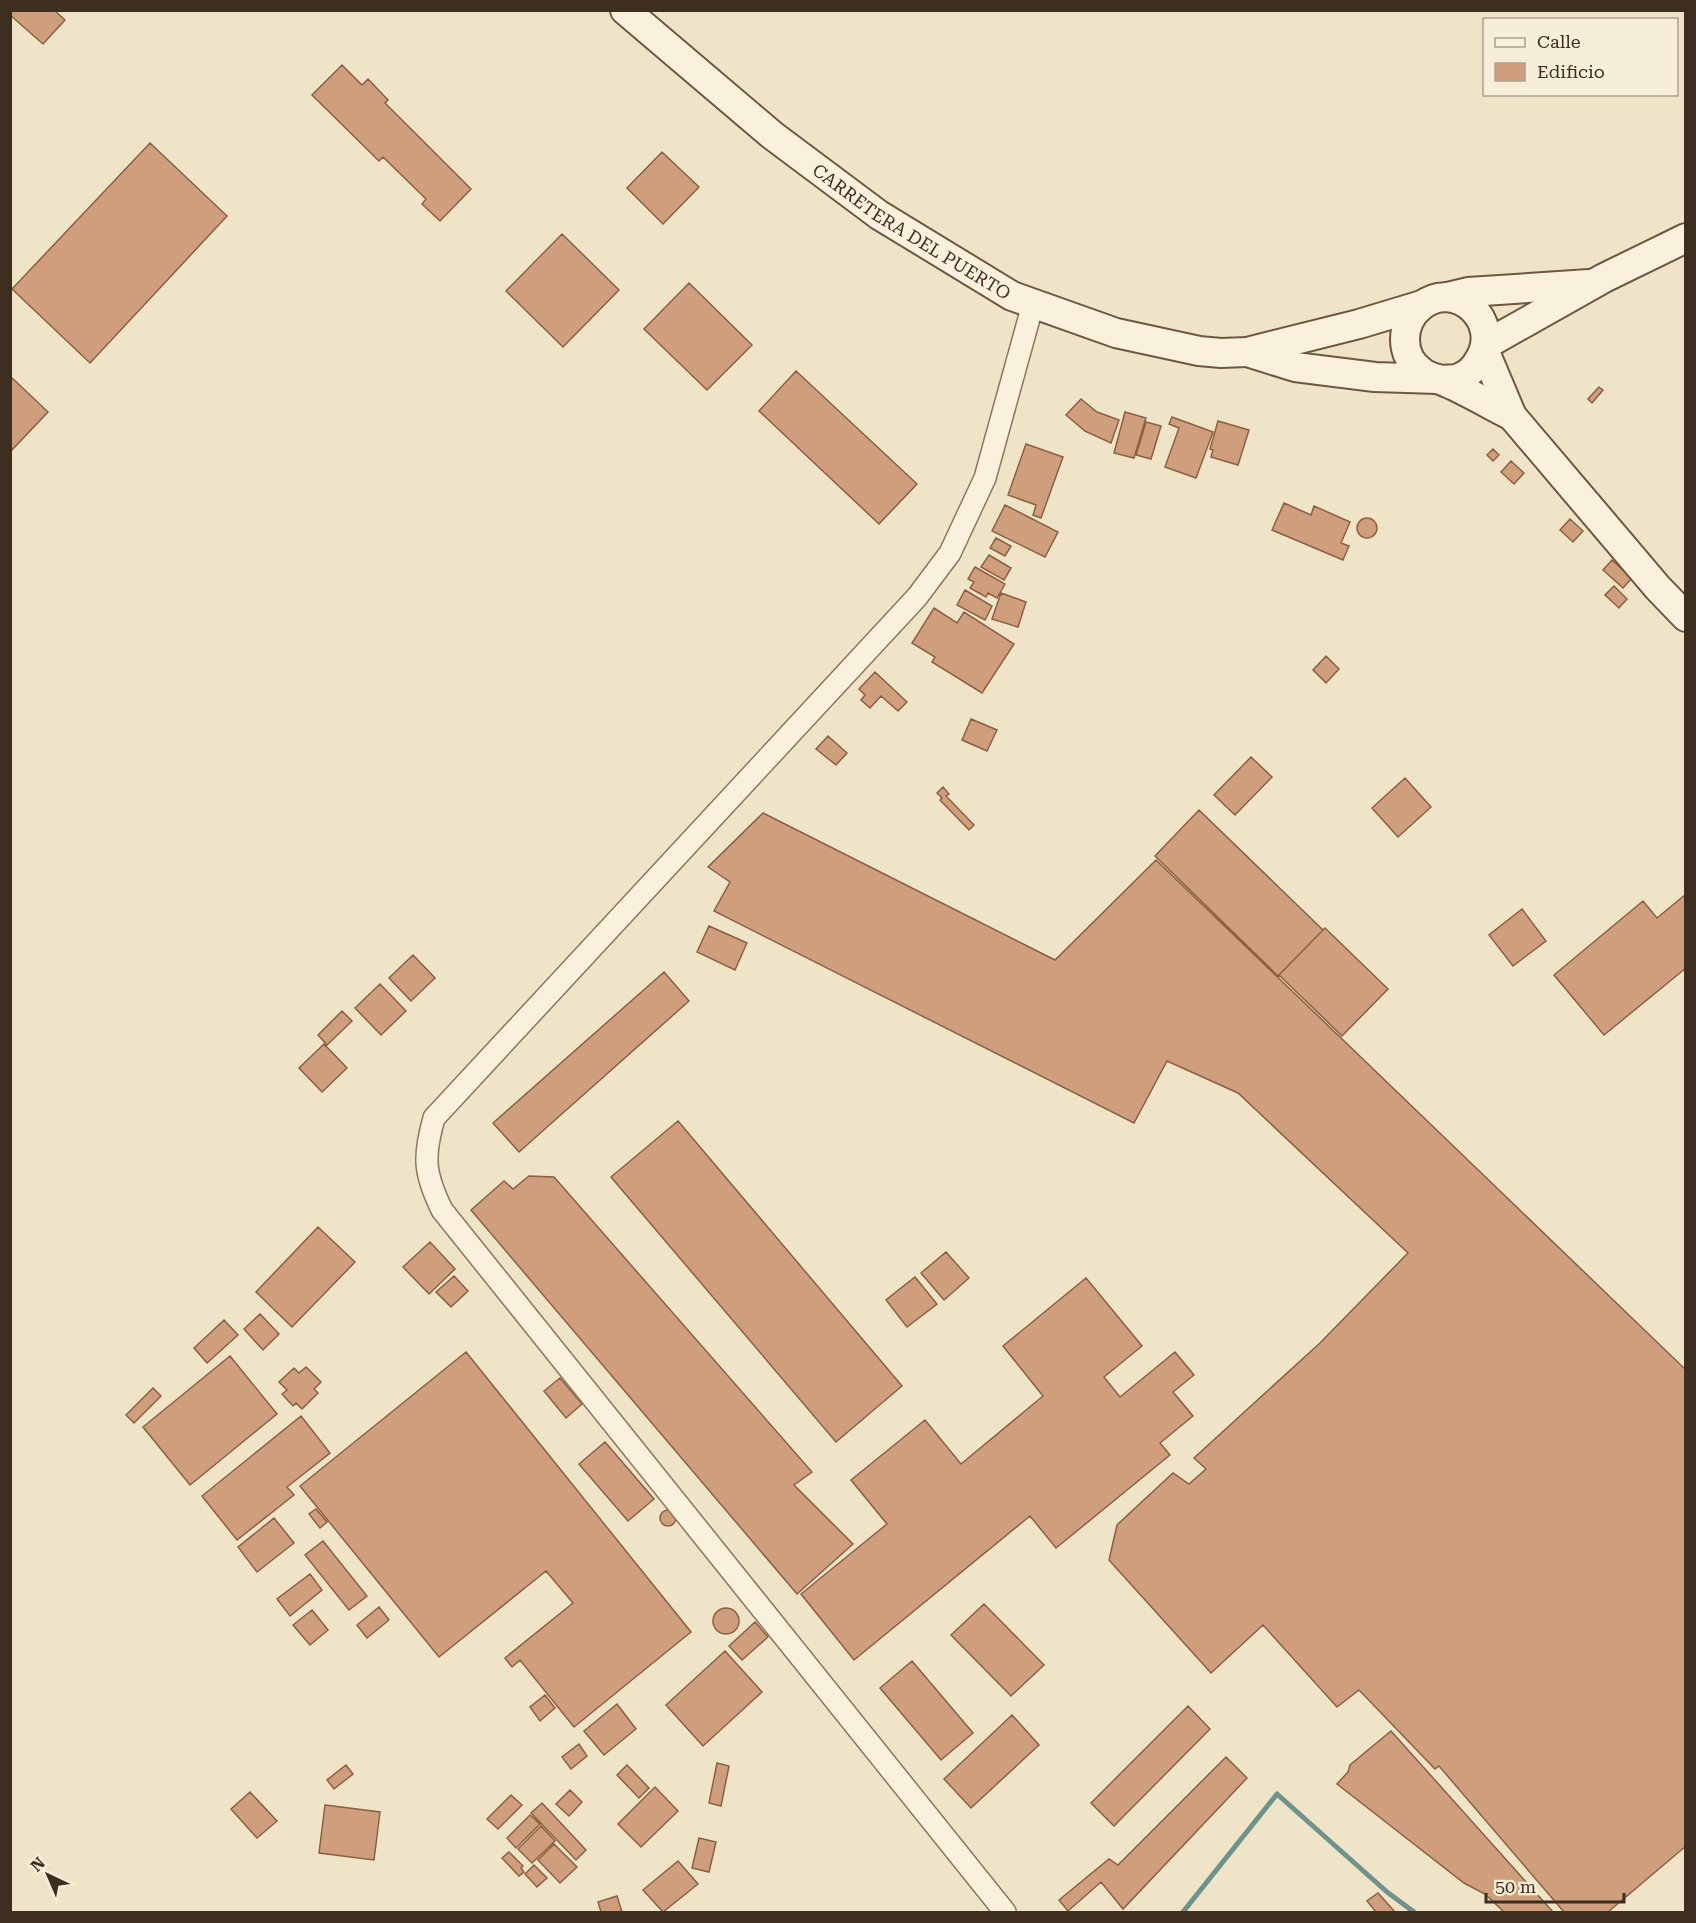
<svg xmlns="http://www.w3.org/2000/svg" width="1696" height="1923" font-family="'Roboto Serif',serif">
	<rect width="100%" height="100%" fill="#f0e4c8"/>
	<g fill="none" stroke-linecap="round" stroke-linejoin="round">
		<path stroke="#6f938a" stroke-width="5" d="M1183,1912L1277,1794L1387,1892L1414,1912"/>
	</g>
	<path fill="#cf9f7d" stroke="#8d5f41" stroke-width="1.5" d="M10,10H54L65,20L43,44L10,15Z
		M342,65L362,85L368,79L388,100L385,103L471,189L440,221L422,204L426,199L383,157L379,161L312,95Z
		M150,143L227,216L90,363L12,289Z
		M662,152L699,187L663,224L627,188Z
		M562,234L619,290L563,347L506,291Z
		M689,283L752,345L707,390L644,329Z
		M796,371L917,484L879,524L759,411Z
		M10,376L48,412L10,452Z
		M1599,387L1603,390L1592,403L1588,399Z
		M1081,399L1097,412L1119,420L1111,443L1085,431L1066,415Z
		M1125,412L1146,418L1134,458L1114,453Z
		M1172,417L1213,432L1196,478L1165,467L1179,428L1169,424Z
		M1218,421L1249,430L1238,465L1211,457L1213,450L1210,449Z
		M1146,422L1161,426L1151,459L1136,455Z
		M1026,444L1063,457L1041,518L1033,515L1036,505L1008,495Z
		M1493,449L1499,455L1493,461L1487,455Z
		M1511,461L1524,473L1514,484L1501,472Z
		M1284,503L1311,515L1314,506L1350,522L1341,543L1349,546L1343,560L1272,530Z
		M1005,505L1058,532L1045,557L992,531Z
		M1357 528a10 10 0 1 1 20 0a10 10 0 1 1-20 0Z
		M1570,519L1583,531L1573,542L1560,530Z
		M996,538L1011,546L1005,556L990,548Z
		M989,555L1011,568L1004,580L981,567Z
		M1612,560L1632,578L1623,588L1603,570Z
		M975,567L1005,584L997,598L988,593L986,597L970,588L974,582L968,579Z
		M1614,586L1627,599L1619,608L1605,595Z
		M965,590L992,606L985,620L957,605Z
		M1001,593L1026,602L1018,627L992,619Z
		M934,608L957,623L964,612L1014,644L982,693L932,662L935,657L912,643Z
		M1326,656L1339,669L1326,683L1313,670Z
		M875,672L907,702L898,711L881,696L870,708L861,700L865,695L859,689Z
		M971,719L997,730L987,751L962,740Z
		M828,736L847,753L836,765L816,749Z
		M1251,757L1272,777L1235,815L1214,795Z
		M1405,778L1431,807L1398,837L1372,808Z
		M943,787L949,794L946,796L974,825L969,830L940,800L942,798L937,793Z
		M1199,810L1323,930L1278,976L1155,856Z
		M763,813L1055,960L1156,860L1686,1370V1846L1608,1912H1564L1439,1766L1435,1769L1359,1690L1337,1707L1263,1625L1211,1673L1109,1560L1117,1525L1173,1473L1189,1484L1206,1469L1194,1458L1320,1343L1408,1253L1238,1093L1167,1061L1134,1123L714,911L730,882L708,867Z
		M1686,894V968L1604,1035L1554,975L1643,901L1657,918Z
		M1522,909L1546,941L1513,966L1489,935Z
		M709,926L747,943L735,970L697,952Z
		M1325,928L1388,989L1342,1036L1279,975Z
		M413,955L435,978L411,1001L389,978Z
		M664,972L689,1001L519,1152L493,1123Z
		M380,984L406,1011L381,1035L355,1008Z
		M342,1011L352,1021L327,1045L318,1035Z
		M324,1044L347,1068L322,1092L299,1068Z
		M678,1121L902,1386L836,1442L611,1177Z
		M529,1176L554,1177L812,1472L794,1485L853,1544L797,1594L471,1210L504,1181L513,1189Z
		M318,1227L355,1262L292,1327L256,1292Z
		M430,1242L455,1269L429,1294L403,1267Z
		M946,1252L969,1278L944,1300L921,1273Z
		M454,1276L468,1291L451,1307L436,1292Z
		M915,1277L937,1304L907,1327L886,1300Z
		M1086,1278L1142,1346L1104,1377L1120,1397L1175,1352L1194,1375L1173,1392L1193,1416L1160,1443L1170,1455L1056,1548L1030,1516L854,1660L801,1594L887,1524L851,1480L925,1420L961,1464L1043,1396L1003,1346Z
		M260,1314L279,1334L263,1350L244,1329Z
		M224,1320L238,1335L207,1363L194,1348Z
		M466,1352L691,1632L574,1727L520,1660L512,1667L505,1658L573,1603L546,1571L439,1657L300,1486Z
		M230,1356L277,1414L190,1485L143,1427Z
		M306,1367L321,1382L314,1389L318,1393L302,1409L296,1403L293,1406L282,1394L287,1390L279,1382L294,1368L299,1373Z
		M560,1378L582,1404L566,1418L544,1391Z
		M153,1388L161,1396L134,1423L126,1415Z
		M301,1416L330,1453L287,1487L294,1495L237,1540L202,1496Z
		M605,1442L654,1499L628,1521L579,1464Z
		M316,1509L327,1522L320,1528L309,1514Z
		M660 1518a8 8 0 1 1 16 0a8 8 0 1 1-16 0Z
		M274,1518L294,1543L257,1572L238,1547Z
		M323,1541L367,1596L349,1610L305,1555Z
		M310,1574L322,1590L290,1616L277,1599Z
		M984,1604L1044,1665L1011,1696L951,1635Z
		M379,1607L389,1620L367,1638L357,1625Z
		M713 1621a13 13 0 1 1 26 0a13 13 0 1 1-26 0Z
		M312,1610L328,1630L310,1645L293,1625Z
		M755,1622L768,1637L742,1660L729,1646Z
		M725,1651L762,1692L703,1746L666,1705Z
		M912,1661L973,1733L941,1760L880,1688Z
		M545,1695L555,1708L540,1721L530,1707Z
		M617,1704L636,1729L604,1755L584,1731Z
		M1188,1706L1210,1729L1114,1826L1091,1803Z
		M1012,1715L1039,1745L971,1808L944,1779Z
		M1391,1731L1553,1912H1504L1485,1894L1464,1883L1337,1784L1348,1772L1350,1765Z
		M579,1744L587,1756L571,1769L562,1757Z
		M1226,1757L1247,1778L1123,1909L1101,1882L1068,1911L1059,1900L1109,1859L1118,1865Z
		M717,1763L729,1766L721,1806L709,1803Z
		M346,1765L353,1774L334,1789L327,1780Z
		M627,1765L649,1788L639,1798L617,1775Z
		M655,1787L678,1811L641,1847L618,1824Z
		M570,1790L582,1802L569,1816L556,1804Z
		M250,1792L277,1821L257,1838L231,1809Z
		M511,1795L522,1805L498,1829L487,1819Z
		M542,1803L586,1850L576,1860L531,1813Z
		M325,1805L380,1812L374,1860L319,1853Z
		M530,1815L540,1824L516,1848L507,1838Z
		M541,1826L555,1841L532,1863L518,1849Z
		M699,1838L716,1842L709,1872L692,1868Z
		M554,1844L577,1867L560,1883L538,1860Z
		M509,1852L523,1866L521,1868L524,1872L519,1876L502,1858Z
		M678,1861L698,1884L663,1912L643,1890Z
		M534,1865L547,1878L537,1887L525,1874Z
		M1378,1893L1395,1912H1376L1367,1901Z
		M617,1896L622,1912H601L598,1902Z"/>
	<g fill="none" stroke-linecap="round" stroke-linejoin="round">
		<g stroke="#8d765c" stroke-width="24">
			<path id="minor" d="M1005,1912L442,1210C424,1173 423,1157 434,1118L917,597L950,553L985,478L1033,304"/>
		</g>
		<g stroke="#6f573f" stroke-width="32">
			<g id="secondary">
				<path id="s1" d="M625,10L772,135L879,215L1012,296L1116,333L1199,351L1221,353L1247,352L1359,324L1422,305"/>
				<path d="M1447,297L1468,292L1589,284"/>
				<path d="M1487,344L1604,278L1686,238"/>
				<path d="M1247,352L1295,367L1375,377L1437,379"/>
				<path d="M1485,352L1512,416L1658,588L1686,617"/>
				<path d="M1441,380C1446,379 1454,380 1459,378C1467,375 1475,368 1479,360C1503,322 1456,278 1421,306C1400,323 1399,356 1422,372C1428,377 1436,378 1443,381C1466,390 1489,405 1512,416"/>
			</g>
		</g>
		<use href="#minor" stroke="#faf1dc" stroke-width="21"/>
		<use href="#secondary" stroke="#faf1dc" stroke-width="28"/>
	</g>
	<g text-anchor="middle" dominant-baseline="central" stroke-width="6" stroke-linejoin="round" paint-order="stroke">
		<g font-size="18" fill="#3d2e20" stroke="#f7eed8">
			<text stroke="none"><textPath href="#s1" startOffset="363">CARRETERA DEL PUERTO</textPath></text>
		</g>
	</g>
	<rect width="1696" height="1923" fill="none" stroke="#3d2e20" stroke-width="24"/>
	<rect x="1483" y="18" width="195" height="78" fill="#f7eed8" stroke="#ada18e" stroke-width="1.5"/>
	<rect x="1495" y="38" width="30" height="9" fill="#faf1dc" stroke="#ada18e" stroke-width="1.5"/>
	<text x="1537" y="48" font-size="18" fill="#3d2e20">Calle</text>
	<rect x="1495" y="63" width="30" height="18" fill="#cf9f7d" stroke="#ada18e" stroke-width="1.5"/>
	<text x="1537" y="78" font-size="18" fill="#3d2e20">Edificio</text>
	<g transform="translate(48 1875) rotate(316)" stroke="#f7eed8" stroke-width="4.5" paint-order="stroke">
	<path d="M0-4.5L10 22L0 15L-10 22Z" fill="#3d2e20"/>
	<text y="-9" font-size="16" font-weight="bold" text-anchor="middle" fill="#3d2e20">N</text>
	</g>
	<path d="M1486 1893v9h138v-9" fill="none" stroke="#3d2e20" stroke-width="3"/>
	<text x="1495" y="1893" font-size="18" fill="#3d2e20" stroke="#f7eed8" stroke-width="4.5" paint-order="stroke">50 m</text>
</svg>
